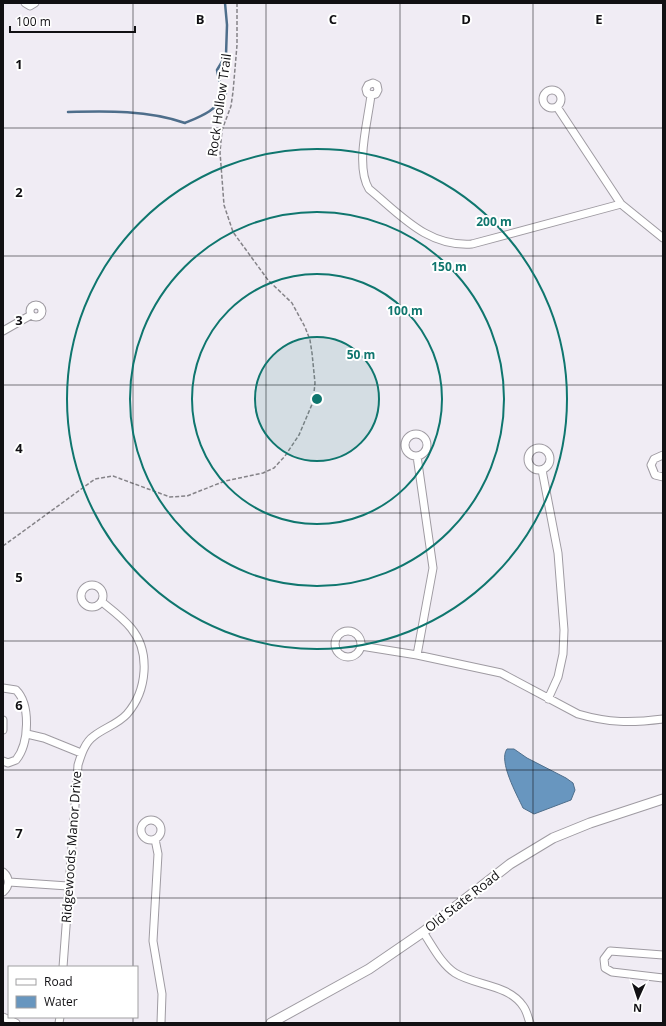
<svg xmlns="http://www.w3.org/2000/svg" width="666" height="1026" font-family="'Open Sans',sans-serif">
	<rect width="100%" height="100%" fill="#f0ecf4"/>
	<path fill="#6896bf" stroke="#4e6e8b" d="M507,749H514L527,758L566,778L573,783L575,790L571,800L534,814L523,808C517,795 498,761 507,749Z"/>
	<g fill="none" stroke-linecap="round" stroke-linejoin="round">
		<path stroke="#4e6e8b" stroke-width="2.5" d="M68,112C107,111 148,110 185,123C204,115 215,111 226,93L219,80L217,70L226,55L227,25L225,3"/>
		<g stroke="#9f9ba2" stroke-width="9">
			<path id="minor" d="M25,3L30,6L35,3
				M543 99a9 9 0 1 1 18 0a9 9 0 1 1-18 0Z
				M371,95L376,94L378,90L377,85L373,83L368,85L366,89L367,93L371,95C368,121 355,166 369,189C401,215 427,247 472,244L621,204
				M557,107L621,204L663,238
				M30 311a6 6 0 1 1 12 0a6 6 0 1 1-12 0Z
				M3,331L31,315
				M405 445a11 11 0 1 1 22 0a11 11 0 1 1-22 0Z
				M528 459a11 11 0 1 1 22 0a11 11 0 1 1-22 0Z
				M663,455L654,459L651,465L655,475L663,477
				M417,456L433,568L417,655
				M542,470L558,553L564,630L563,654L558,677L548,699
				M81 596a11 11 0 1 1 22 0a11 11 0 1 1-22 0Z
				M335 644a13 13 0 1 1 26 0a13 13 0 1 1-26 0Z
				M361,646L417,655L501,673L578,714C609,723 631,723 663,719
				M3,688L16,690C31,705 29,744 16,760L8,763L3,761
				M3,720V730
				M27,734L44,738L81,753
				M141 830a10 10 0 1 1 20 0a10 10 0 1 1-20 0Z
				M155,839L158,854L153,941L162,994L161,1023
				M3,872C10,878 10,886 3,892
				M9,882L68,886
				M423,932C432,945 441,964 455,973C476,986 508,984 523,1006C527,1011 528,1018 530,1023
				M663,955L610,951L604,959L605,968L612,972L663,978
				M63,967L78,765C81,755 85,742 94,736C104,728 118,724 127,714C147,691 151,652 131,628C123,618 112,610 102,602
				M3,1017L16,1023
				M59,1023L60,1017"/>
		</g>
		<g stroke="#9f9ba2" stroke-width="11">
			<path id="tertiary" d="M271,1023L369,969L423,932L510,864L553,838L590,823L663,799"/>
		</g>
		<path stroke="#858388" stroke-width="1.5" stroke-dasharray="4 2" stroke-linecap="butt" d="M3,546L95,479L113,476L170,497L187,496L225,481L263,473L274,468L285,456L299,435L313,402L315,383L312,353L310,340L305,327L292,303L268,280L233,232L224,205L220,152L222,130L231,106L233,92L237,45V3"/>
		<use href="#minor" stroke="#fff" stroke-width="7"/>
		<use href="#tertiary" stroke="#fff" stroke-width="9"/>
	</g>
	<path fill="none" stroke="#111013" stroke-width="1" stroke-opacity="0.55" d="M133,3V967M266,3V1023M400,3V1023M533,3V1023M3,128H663M3,256H663M3,385H663M3,513H663M3,641H663M3,770H663M3,898H663M133,1017V1023"/>
	<circle cx="317" cy="399" r="62" fill="#0f766e" fill-opacity=".12"/>
	<g fill="none" stroke="#0f766e" stroke-width="2">
		<circle cx="317" cy="399" r="62"/>
		<circle cx="317" cy="399" r="125"/>
		<circle cx="317" cy="399" r="187"/>
		<circle cx="317" cy="399" r="250"/>
	</g>
	<g text-anchor="middle" dominant-baseline="central" stroke-width="4" stroke-linejoin="round" paint-order="stroke">
		<g font-size="13" fill="#111013" stroke="#fff">
			<text transform="translate(219 105) rotate(-82)">Rock Hollow Trail</text>
			<text transform="translate(71 847) rotate(-86)">Ridgewoods Manor Drive</text>
			<text transform="translate(462 901) rotate(-38)">Old State Road</text>
		</g>
	</g>
	<g font-size="13" text-anchor="middle" font-weight="bold" fill="#111013" stroke="#fff" stroke-width="4" stroke-linejoin="round" paint-order="stroke">
		<text x="200" y="24">B</text>
		<text x="333" y="24">C</text>
		<text x="466" y="24">D</text>
		<text x="599" y="24">E</text>
		<text x="19" y="69">1</text>
		<text x="19" y="197">2</text>
		<text x="19" y="325">3</text>
		<text x="19" y="453">4</text>
		<text x="19" y="582">5</text>
		<text x="19" y="710">6</text>
		<text x="19" y="838">7</text>
	</g>
	<circle cx="317" cy="399" r="6" fill="#0f766e" stroke="#fff" stroke-width="2"/>
	<g font-size="12" text-anchor="middle" font-weight="bold" fill="#0f766e" stroke="#fff" stroke-width="4" stroke-linejoin="round" paint-order="stroke">
		<text x="494" y="226">200 m</text>
		<text x="449" y="271">150 m</text>
		<text x="405" y="315">100 m</text>
		<text x="361" y="359">50 m</text>
	</g>
	<rect width="666" height="1026" fill="none" stroke="#111013" stroke-width="8"/>
	<rect x="8" y="966" width="130" height="52" fill="#ffffff" stroke="#a09fa1"/>
	<rect x="16" y="979" width="20" height="6" fill="#ffffff" stroke="#a09fa1"/>
	<text x="44" y="986" font-size="12" fill="#111013">Road</text>
	<rect x="16" y="996" width="20" height="12" fill="#6896bf" stroke="#a09fa1"/>
	<text x="44" y="1006" font-size="12" fill="#111013">Water</text>
	<g transform="translate(638 998) rotate(183)" stroke="#ffffff" stroke-width="3" paint-order="stroke">
	<path d="M0-3L7 15L0 10L-7 15Z" fill="#111013"/>
	<text y="-6" font-size="11" font-weight="bold" text-anchor="middle" fill="#111013">N</text>
	</g>
	<path d="M10 26v6h125v-6" fill="none" stroke="#111013" stroke-width="2"/>
	<text x="16" y="26" font-size="12" fill="#111013" stroke="#ffffff" stroke-width="3" paint-order="stroke">100 m</text>
</svg>
